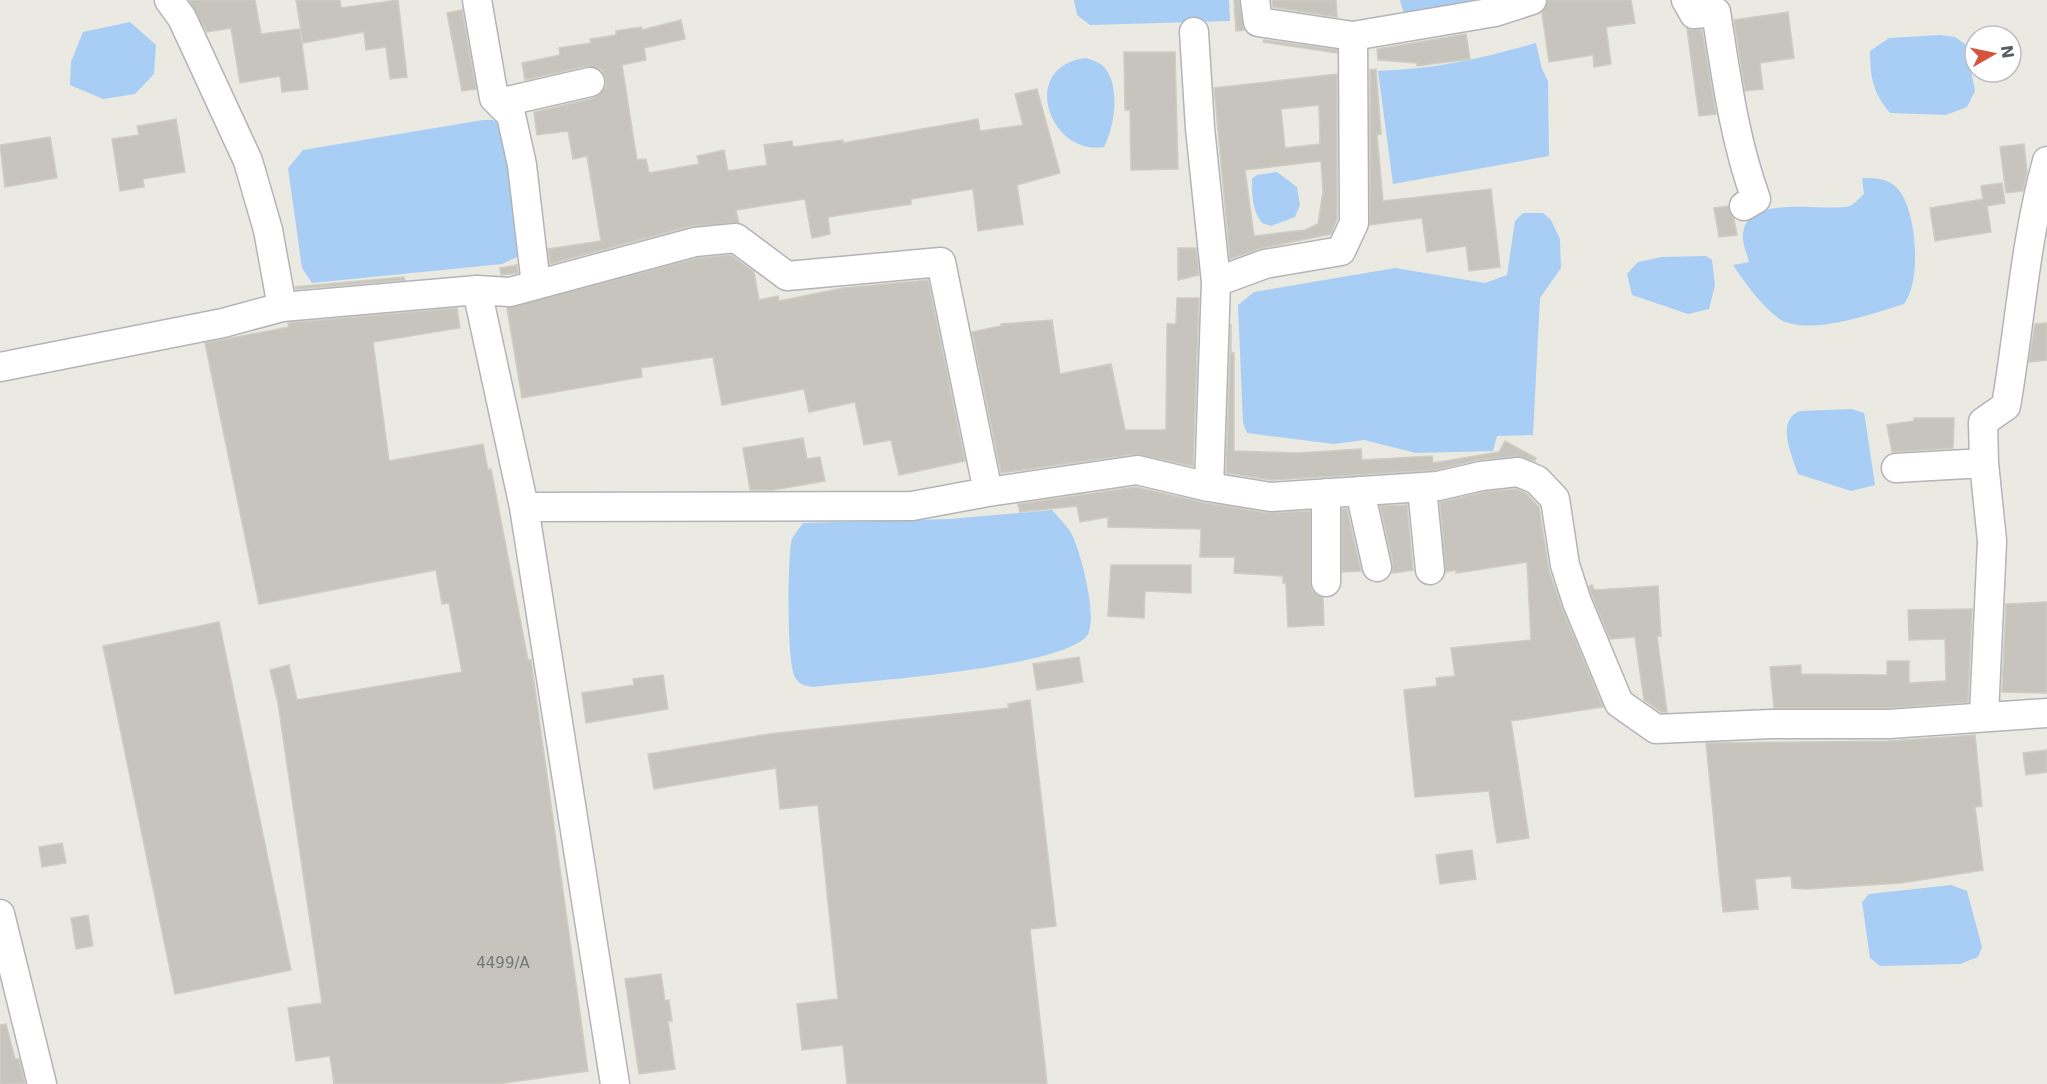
<svg xmlns="http://www.w3.org/2000/svg" width="2047" height="1084" font-family="'DejaVu Sans',sans-serif">
	<rect width="100%" height="100%" fill="#ebeae2"/>
	<path fill="#a8cef5" d="M1074,0H1229L1230,21L1090,25L1077,15Z
		M1400,0H1495L1404,14Z
		M130,22L156,45L154,74L135,94L103,99L70,85L71,62L83,32Z
		M1940,35L1955,37L1966,45L1975,91L1967,107L1946,115L1890,113C1873,93 1870,77 1870,51L1889,38Z
		M1536,43L1542,69L1548,81L1549,156L1393,184L1378,71C1435,69 1481,59 1536,43Z
		M1086,58C1091,60 1099,62 1103,66C1121,84 1115,127 1104,147C1049,156 1018,66 1086,58Z
		M483,120H493L511,133L521,255L502,264L312,283L302,268L288,168L303,150Z
		M1277,172L1297,187L1300,205L1295,217L1271,226L1262,223C1252,210 1252,195 1252,179L1257,175Z
		M1862,178C1875,178 1888,178 1897,188C1917,209 1922,281 1904,304C1874,313 1806,338 1778,318C1761,305 1745,283 1733,265L1749,262C1747,254 1742,243 1743,235C1745,192 1825,213 1850,206C1854,204 1860,198 1864,194Z
		M1523,213H1543L1551,220L1560,239L1561,268L1540,298L1533,435L1497,436L1493,451L1416,453L1364,440L1334,444L1247,433L1243,423L1238,305L1254,292L1395,268L1485,283L1507,275L1515,221Z
		M1706,256L1712,260L1715,285L1709,309L1688,314L1632,295L1627,274L1638,262L1662,257Z
		M1852,409L1864,413L1865,418L1875,485L1851,491L1798,474C1792,456 1775,420 1800,411Z
		M1052,510C1058,517 1065,524 1070,531C1080,547 1100,623 1086,637C1054,669 865,681 813,687C807,686 800,685 796,679C786,666 788,563 791,543C792,536 799,529 803,523L949,519Z
		M1951,885L1967,891L1982,947L1978,957L1960,964L1880,966L1870,958L1862,902L1869,894Z"/>
	<path fill="#c7c4be" stroke="#cfccc1" stroke-width="1.5" fill-rule="evenodd" d="M189,0H255L261,34L300,29L308,89L282,92L280,76L240,83L231,28L207,32Z
		M296,0H340L341,8L398,0L407,77L390,79L386,47L366,50L364,32L303,43Z
		M1234,0H1239L1244,30L1236,31Z
		M1272,0H1336L1337,17L1273,7Z
		M1548,0H1631L1635,23L1606,27L1611,64L1594,67L1593,55L1549,62L1542,13Z
		M462,10L476,89L462,91L447,13Z
		M1788,12L1794,58L1760,63L1763,89L1745,91L1734,20Z
		M681,20L685,39L644,48L646,60L622,65L637,160L646,159L649,173L699,164L697,156L724,150L728,171L767,165L764,145L792,141L793,147L843,140V143L978,119L980,131L1023,125L1015,94L1037,89L1060,173L1017,185L1023,224L978,231L973,189L911,199V204L828,217L830,234L812,238L805,199L736,210L739,223L691,226L550,264L548,249L601,241L587,156L573,159L568,131L537,135L534,112L594,98L606,87V79L602,70L587,66L525,80L522,63L560,55L559,48L591,43L590,39L616,35V31L641,27L642,30Z
		M1687,29L1702,30L1716,114L1699,116Z
		M1466,34L1470,59L1417,66V63L1378,60L1377,49Z
		M1264,40L1337,50V53L1263,42Z
		M1124,52H1175L1178,169L1131,170L1130,110H1125Z
		M1376,69L1381,134L1377,135L1383,201L1491,189L1500,267L1469,271L1466,246L1427,252L1422,218L1370,225V70Z
		M1337,74V219L1331,234L1262,248L1230,259L1214,88ZM1319,105L1320,144L1285,148L1281,109ZM1321,161L1323,191L1318,224L1305,230L1254,236L1245,170Z
		M176,119L185,172L143,179L144,187L120,191L112,139L139,135L137,126Z
		M50,137L57,178L5,187L0,145Z
		M2024,144L2027,172L2023,191L2006,193L2000,147Z
		M2002,183L2005,203L1987,206L1991,232L1935,241L1930,208L1983,199L1981,186Z
		M1728,206L1734,219L1737,235L1719,237L1714,208Z
		M1178,248H1196L1199,275L1178,280Z
		M731,255L754,272L759,300L778,296L779,301L843,288L928,280L965,461L899,475L891,440L864,445L855,402L809,412L804,389L722,405L713,357L641,368L642,377L522,398L507,308L698,258Z
		M517,265L518,273L501,275L500,268Z
		M404,277L405,280L296,289L295,287Z
		M1177,298H1199L1193,466L1135,454L1001,473L972,332L1001,326V324L1052,320L1060,374L1111,364L1125,430H1166L1167,324H1176Z
		M457,308L460,328L373,342L389,461L483,444L488,470L491,469L528,660H531L588,1071L498,1084H334L330,1056L296,1061L288,1008L322,1003L278,703L270,670L289,665L297,700L462,672L449,603L442,604L436,570L259,604L205,343L289,327L288,323Z
		M2047,323V360L2029,362L2035,324Z
		M1231,324V353H1234V451L1298,453L1361,449L1362,460L1432,456L1433,463L1499,452L1505,441L1536,458L1535,461L1516,456L1477,460L1436,470L1272,480L1226,473Z
		M1914,418H1954L1953,448L1892,452L1887,425L1914,421Z
		M803,438L807,459L820,457L825,481L773,490H750L743,448Z
		M1136,487L1206,503L1268,513L1310,511V583L1312,591L1323,598L1324,625L1288,627L1286,583H1283V576L1234,573L1235,557H1200L1201,529L1108,527V517L1080,522L1077,506L1020,512L1018,504Z
		M1516,489L1527,494L1539,507L1549,570L1562,608L1603,707L1511,721L1529,838L1497,843L1489,791L1415,797L1404,690L1437,686L1436,678L1455,676L1451,648L1531,640L1527,562L1456,573V570L1446,572L1440,502L1484,492Z
		M1407,505L1413,570L1392,573L1393,563L1380,506Z
		M1342,509H1347L1361,571L1342,572Z
		M1111,565H1191V593L1145,591L1144,618L1108,616Z
		M1592,585L1594,590L1658,586L1661,636H1657L1667,712H1661L1644,700L1635,637L1610,639L1592,596L1589,586Z
		M2047,602V693L2002,692L2006,604Z
		M1972,609L1968,702L1888,708H1774L1770,667L1801,665V674L1887,675V661H1909V683L1946,681L1945,639L1909,640L1908,610Z
		M219,622L291,970L175,994L103,646Z
		M1079,657L1083,682L1037,690L1033,664Z
		M663,675L668,709L586,723L582,693L634,685L633,679Z
		M1030,700L1056,926L1030,929L1047,1084H847L843,1045L802,1050L797,1004L838,999L818,805L780,809L776,768L654,789L648,754L769,734L1009,708L1008,704Z
		M1975,735L1982,806L1975,807L1983,870L1901,883L1806,889L1792,888L1791,876L1755,879L1758,909L1723,912L1706,743L1889,741Z
		M2047,750V772L2026,775L2023,753Z
		M62,843L66,863L42,867L39,847Z
		M1472,850L1476,879L1440,884L1436,855Z
		M88,915L93,946L76,949L71,918Z
		M661,974L665,1001L669,1000L672,1021H668L675,1069L639,1074L625,979Z
		M6,1024L15,1059H19L25,1084H0V1025Z"/>
	<g fill="none" stroke-linecap="round" stroke-linejoin="round">
		<g stroke="#b2b4b8" stroke-width="31">
			<path id="minor" d="M169,0L182,18L248,161L268,230L282,307L477,290L524,507L615,1084
				M477,0L494,98L511,115L522,165L536,285
				M1255,0L1258,22L1353,36L1495,12L1532,0
				M1686,0L1694,14L1716,12C1726,75 1734,139 1756,199L1744,206
				M1194,32L1200,128L1216,282
				M499,103L590,82
				M477,290L510,292L695,242L736,238L787,276L941,262L988,492L1137,470L1209,487L1271,497L1438,486L1481,476L1518,472L1537,480L1555,499L1565,565L1577,602L1619,703L1656,729L1771,724H1889L2047,713
				M0,367L223,323L282,307
				M1896,468L1984,463
				M1209,487L1216,282L1265,264L1341,251L1354,223L1353,36
				M1422,488L1430,570
				M1360,491L1377,567
				M1326,493V582
				M524,507L912,506L988,492
				M1984,715L1992,541L1984,463L1983,422L2006,406C2020,324 2025,241 2047,161
				M0,914L42,1084"/>
		</g>
		<use href="#minor" stroke="#fff" stroke-width="28"/>
	</g>
	<g text-anchor="middle" dominant-baseline="central" stroke-width="4.5" stroke-linejoin="round" paint-order="stroke">
		<g font-size="15" fill="#757778">
			<text x="503" y="963">4499/A</text>
		</g>
	</g>
	<g transform="translate(1993 54) rotate(81)"><circle r="28" fill="#ffffff" stroke="#bdbec0" stroke-width="1.5"/>
	<path d="M0-4.5L10 22L0 15L-10 22Z" fill="#d6543d"/>
	<text y="-9" font-size="16" font-weight="bold" text-anchor="middle" fill="#5a5d61">N</text>
	</g>
</svg>
